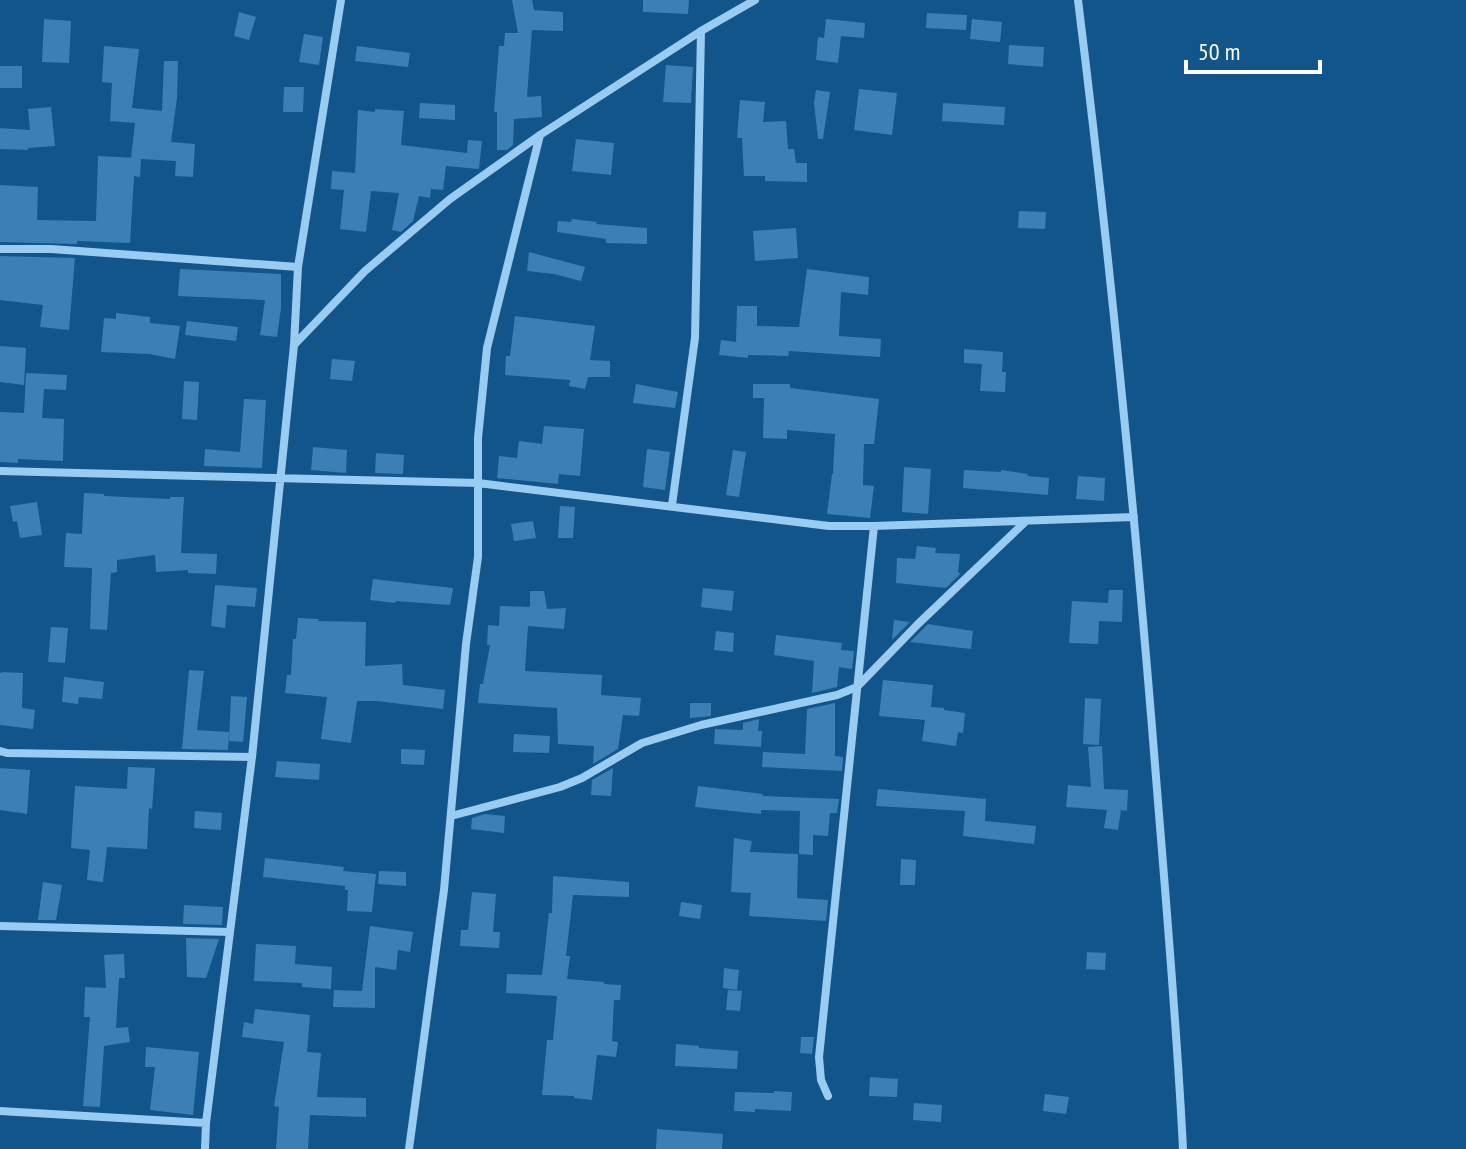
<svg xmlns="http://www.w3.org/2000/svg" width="1466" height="1149" font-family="'PT Sans Narrow',sans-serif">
	<rect width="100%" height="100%" fill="#12558b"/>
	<path fill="#3b7fb5" d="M512,0H532L534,10L563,12V31L532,30L527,97L541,96L542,117L514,119L513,145L507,150H497V112H494L499,46H504L505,33H518Z
		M643,0H689L688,14L643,12Z
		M239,12L256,17L249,40L234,36Z
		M927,13L967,15L966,30L926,28Z
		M44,19L71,21L69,63L42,62Z
		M826,19L865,23L864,38L841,36L838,63L816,60L818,37L824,38Z
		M972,19L1002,22L1000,42L970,39Z
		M304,34L323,37L319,65L299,62Z
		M1009,45L1044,47L1043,67L1008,64Z
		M104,46L139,49L132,108L162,111L164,61H178L177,98L171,142L195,144L193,177L175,176L176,161L141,159L140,177L134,176L130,243L77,241V244L0,242V185L38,187L37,220L96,221L98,156L138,158H131L135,123L110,121L112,83L102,82Z
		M357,46L410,53L408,67L355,61Z
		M666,65L693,67L691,103L663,102Z
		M0,66H22V88H0Z
		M284,87H304L303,112H283Z
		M859,89L897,93L892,135L854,130Z
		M816,90L830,92L823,139H818L814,103Z
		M740,100L765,102L763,122L786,121L788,149H794L796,163H807V182L765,181V176H744L742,138H737Z
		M420,103L455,105V120L419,118Z
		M943,103L1005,107L1004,125L942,121Z
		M51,107L55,146L28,148V150L0,149V128L30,130L28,109Z
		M375,109L404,111L401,145L467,153L468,140L482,141L479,169L446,166L443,190L431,189L430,198L419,196L413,221L401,232L392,230L399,193L371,191L366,232L340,229L344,190L331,189L332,171L355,173L358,110L375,112Z
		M576,139L614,143L611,175L572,171Z
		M1019,211L1046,212L1045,229L1018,228Z
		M572,219L597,222L596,224L647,228V244L606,243V239L557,232L558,221L571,222Z
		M796,228L798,258L755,261L753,231Z
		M529,252L585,267L581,281L554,274L527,271Z
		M0,256L75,258L69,330L40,327L43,305L0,300Z
		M180,269L281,274V308L277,337L260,335L265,300L178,296Z
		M807,269L869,277L868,295L841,292L839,336L881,339L880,357L789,351L788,356L748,355V358L719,355L721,340L736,342L737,306H757V326L799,327Z
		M116,313L150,317V323L180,326L175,359L149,354L101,352L104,318L116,319Z
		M515,316L595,326L590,360L610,361V377H588L585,389L569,386L570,380L505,375L506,356H510Z
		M187,321L238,327L236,341L185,335Z
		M0,346L26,348L24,385L0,382Z
		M964,349L1003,352L1002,372H1006L1005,392L980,391L982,364L964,363Z
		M332,359L355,361L352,381L330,379Z
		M26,373L67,375L66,390L44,389L42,418L64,419L63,461L18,459V463L0,462V412L24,413Z
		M184,381L199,382L197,420L182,419Z
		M636,384L678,392L675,408L633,403Z
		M753,384H790V388L879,399L874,444H864L863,485L874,486L870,518L827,514L832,474H833L835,434L787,430V439L763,438L764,398H753Z
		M244,399L266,400L262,468L204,466L205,449L240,452Z
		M544,426L584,429L580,476L559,474L558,484L497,478L499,456L517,458L519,441L542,444Z
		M313,447L347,450L346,473L311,470Z
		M647,449L670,452L665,490L643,487Z
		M733,450L746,452L739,497L726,495Z
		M376,453L404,455L403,474L375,473Z
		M904,467L931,469L928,514L902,512Z
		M964,470L1001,472V470L1028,474L1027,476L1049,478L1048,495L963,488Z
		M1078,476L1105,478L1104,501L1076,499Z
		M84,493L104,494V496L170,499V497H184L181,553L217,554L216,574L188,573V570L156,572L155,555L117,560V572L111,573L107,630L90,629L92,568L64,567L66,533L82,534Z
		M37,502L42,535L20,538L17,521L13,522L10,506Z
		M560,506L575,507L573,538H558Z
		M533,521L536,538L514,541L511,524Z
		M917,546L936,548L935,553L960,554L958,573H961L946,588L896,583L897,558L915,559Z
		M373,579L453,588L450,605L396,601L395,603L370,600Z
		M215,585L257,588L255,607L227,605L225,628L211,626Z
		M703,588L734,591L732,611L701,607Z
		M1109,590H1123L1122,622L1099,621L1098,644L1069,643L1072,601L1108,603Z
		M530,591H544L547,609L566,608L564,629L528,626L525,671L602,675L601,695L641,698L639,716L623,715L618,749L593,764L594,746L558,744L557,708L478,703L480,684H483L490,645H487L488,625L499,626L500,606L530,607Z
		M298,618L319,619L318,621L366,622L365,666L402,664L403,685L445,690L443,709L377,701H357L351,743L321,739L327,697L285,693L287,675H291L293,639H296Z
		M894,620L910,622L892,640Z
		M928,624L973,631L971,649L910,642Z
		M51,627L68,628L65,663L48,662Z
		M716,631L734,633L733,652L714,650Z
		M776,635L842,643L841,650L854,651L852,669L839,667L837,687L812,693L814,661L774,655Z
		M189,670L204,671L197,730L229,732L228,750L182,749Z
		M3,672L23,673L22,708L35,710L33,729L0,725V673Z
		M64,677L104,682L102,699L79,697L78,704L62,702Z
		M883,680L933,685L931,707L944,708V710L965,713L963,733L958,732L956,746L922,741L925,720L879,716Z
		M231,696L247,697L243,742L229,741Z
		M1085,698L1101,699L1099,745L1083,744Z
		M690,703H711V716L690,718Z
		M835,703V756L843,757L842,771L762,767L763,752L805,754L807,709Z
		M759,719L758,731H762L761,747L714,744L715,729L743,730V723Z
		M514,734L550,736L549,753L513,752Z
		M1102,746L1104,789L1128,790L1127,811L1121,810L1118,830L1104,828L1107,810L1066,807L1068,785L1091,787L1088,747Z
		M401,749L425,750L424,765L401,764Z
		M277,761L320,764L319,780L275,777Z
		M128,767L155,768L152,809L149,808L147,849L107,847L103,882L87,880L90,850L71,848L75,786L127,789Z
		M0,768L30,770L27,814L0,810Z
		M613,768L611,796L591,795L592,780Z
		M698,786L763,794L762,796L839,799L837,813H830L828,836L813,835V855L799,854L800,811L761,810V814L695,807Z
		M878,789L986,799L985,821L1036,826L1034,844L963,836L965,811L876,806Z
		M195,811L222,813L221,830L194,828Z
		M485,814L505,816L504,833L471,829L472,818Z
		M734,838L752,841L750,852L798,854L797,898L828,900L826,921L749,916L751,893L731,892Z
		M265,858L344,867L343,871L376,874L372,912L347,911L348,890H345V886L263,877Z
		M901,859L916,860L915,885H900Z
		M379,871L406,872V886L378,884Z
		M553,876L629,882V897L573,895L566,956H570L567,979L604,982V984L621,985L620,1000H614L612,1041L618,1042L616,1057L597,1055L592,1100L574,1098V1096L542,1095L547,1040H553L557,996L506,993L507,974L542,975L549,913H552Z
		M43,882L62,885L56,920H38Z
		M472,892L496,894L493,932H500L499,948L460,946L461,930H468Z
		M681,902L702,905L700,919L679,916Z
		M184,905L223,907L222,925L183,924Z
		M370,926L413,932L410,952L398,950L396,970L375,967V1008L333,1007L334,990L362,991Z
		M186,938L219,939L206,978L187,977Z
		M256,944L296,946L295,964L332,967L331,989L302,987V983L254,981Z
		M1087,952L1106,953L1105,970L1086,969Z
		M124,954L125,978H119L116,1028L128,1027L130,1042L104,1046L100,1107L83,1106L90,1017H84L85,987L106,988L104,955Z
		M724,968L739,970L737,990L723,988Z
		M728,990L742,991L740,1011L726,1010Z
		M255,1009L310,1015L307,1052L321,1053L317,1097L366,1098V1117L310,1115L308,1149H276L279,1107L274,1106L284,1042L242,1037L244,1022L253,1024Z
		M801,1037H814L812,1054L800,1053Z
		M676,1044L699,1046V1048L738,1051L737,1069L675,1066Z
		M146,1047L199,1052L193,1115L150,1110L155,1067H145Z
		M870,1077L898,1079L897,1097L869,1096Z
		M774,1091L792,1092L791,1111L755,1109V1112L734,1111L735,1092L774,1093Z
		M1045,1094L1069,1097L1066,1114L1043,1111Z
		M914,1103L942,1105L941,1122L913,1120Z
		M657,1129L723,1134L722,1149H656Z"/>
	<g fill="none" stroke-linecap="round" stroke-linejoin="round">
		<path stroke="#9acbf1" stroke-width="8" d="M1078,0C1108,242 1132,484 1152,727C1163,868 1176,1008 1183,1149
			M0,249H51L298,267
			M294,345L365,271L450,199L540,135L701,31L755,0
			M0,471L478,483L829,526H874L1134,517
			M672,505L695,338L701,31
			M0,751L7,753L252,757
			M451,816L560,787L582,778L642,743L701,725L837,695L857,687L918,624L1025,522
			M0,926L230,932
			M828,1096L821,1080L819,1057L874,526
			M0,1111L206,1123
			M205,1149L206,1123L252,757L294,345L298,267L341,0
			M409,1149L444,890L466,644L478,557V438L487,348L540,135"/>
	</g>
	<path d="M1186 60v12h134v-12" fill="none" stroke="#ffffff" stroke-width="4"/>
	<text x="1198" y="60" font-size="24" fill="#ffffff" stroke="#12558b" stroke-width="6" paint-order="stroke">50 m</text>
</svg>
